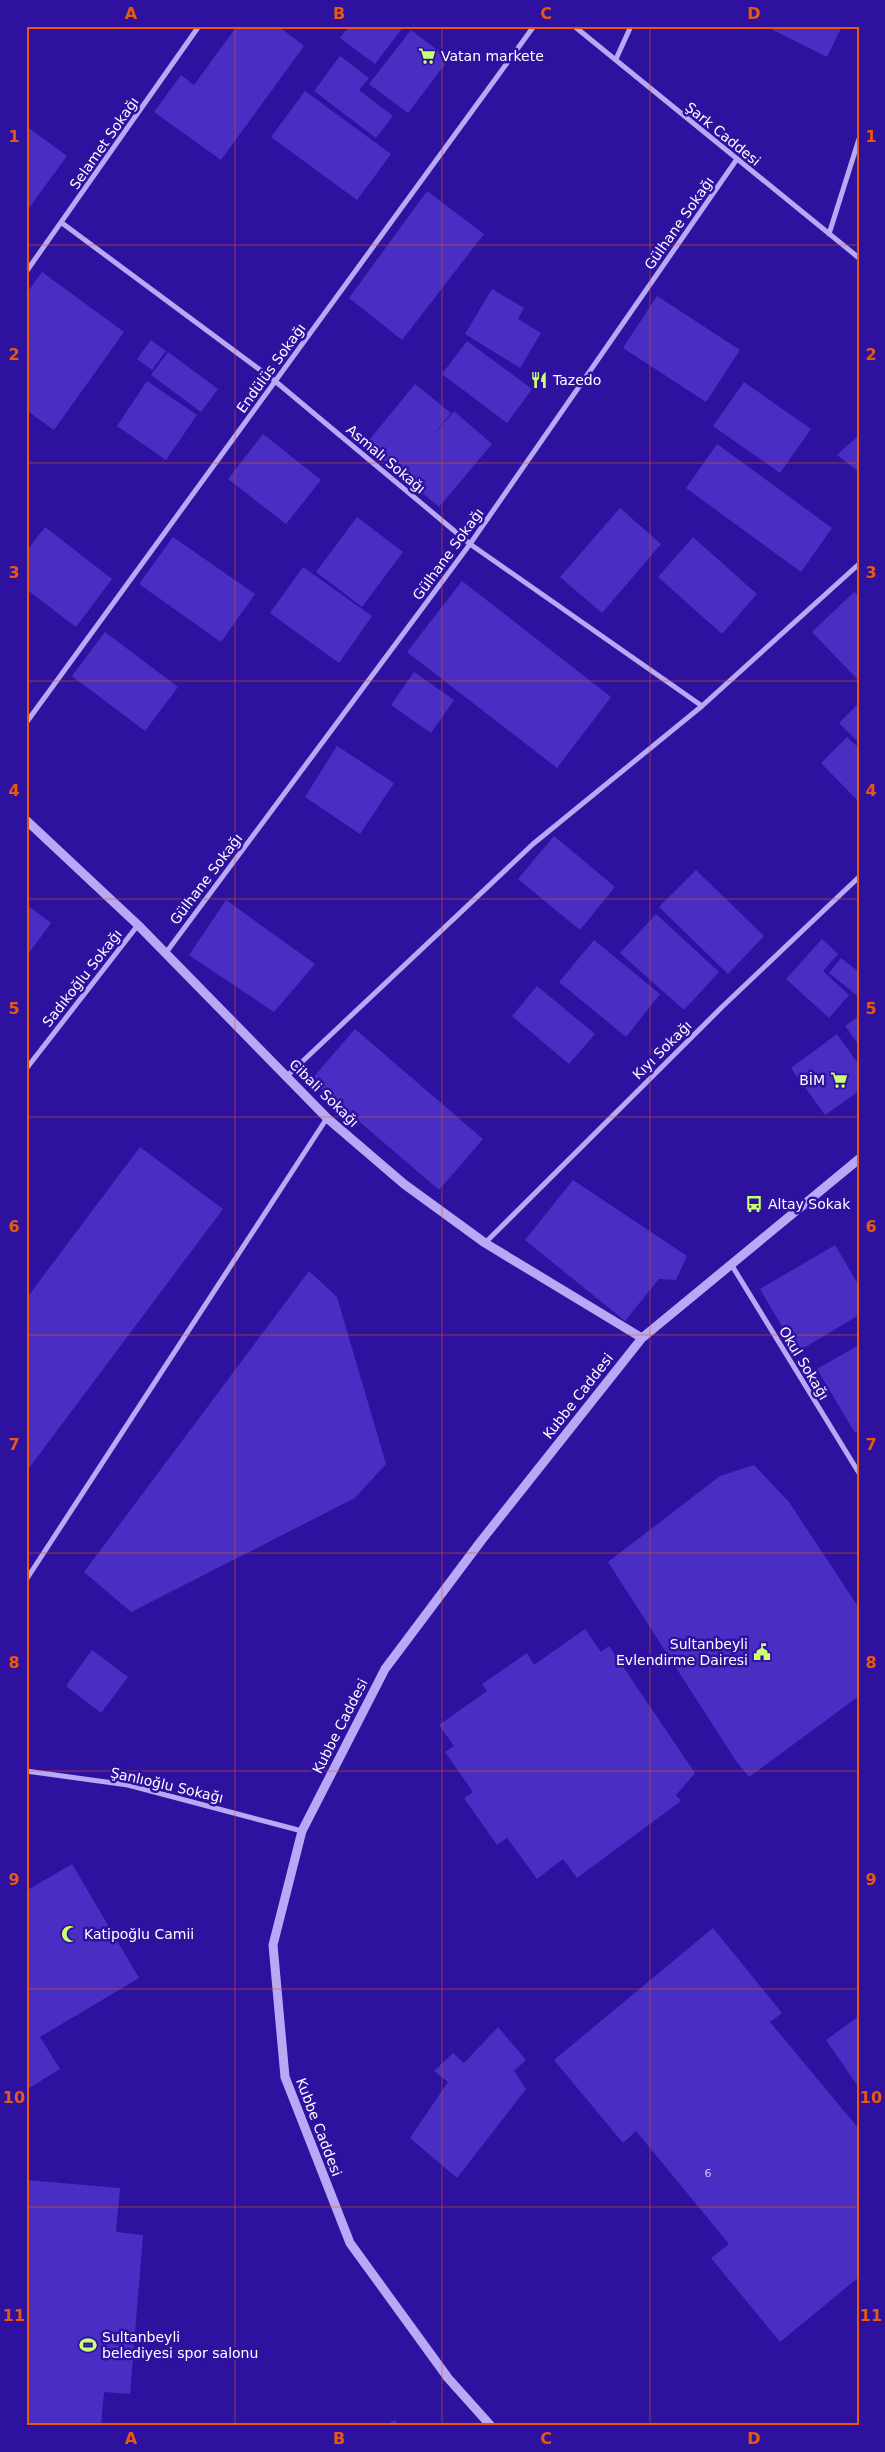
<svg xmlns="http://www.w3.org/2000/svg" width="885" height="2452" font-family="'DejaVu Sans',sans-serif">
	<rect width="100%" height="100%" fill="#2e129f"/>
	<path fill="#4a2dc2" d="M237,26H278L304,46L221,160L154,112L181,75L194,85Z
		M349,26H404L375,64L340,38Z
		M765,26H842L827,57Z
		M411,30L449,59L408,113L369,84Z
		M340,56L369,78L359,90L393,116L376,138L314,91Z
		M305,91L391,154L357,200L271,137Z
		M26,126L67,156L26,212Z
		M427,191L484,234L402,340L349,298Z
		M42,272L124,332L54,430L26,410V294Z
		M492,289L524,308L518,319L541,333L520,368L465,334Z
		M657,296L740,350L706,402L623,348Z
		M151,340L166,351L152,370L137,359Z
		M467,341L532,389L507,423L442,374Z
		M168,352L218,389L201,412L151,375Z
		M147,381L197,415L166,460L117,426Z
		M744,382L811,429L780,473L713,426Z
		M415,384L451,413L428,442L454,411L492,444L439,507L365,445Z
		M263,434L321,480L286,524L228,479Z
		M859,435V472L837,455Z
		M717,444L832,528L801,572L686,488Z
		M620,508L661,544L602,613L560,577Z
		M357,517L403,552L362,607L316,572Z
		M45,527L112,579L76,627L26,589V552Z
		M173,537L255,594L221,642L139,584Z
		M693,537L757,594L722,634L658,577Z
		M303,567L372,616L339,663L270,613Z
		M462,581L611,697L557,768L407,652Z
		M854,592L859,596V681L812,632Z
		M105,632L178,687L145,731L72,676Z
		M414,672L454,700L431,733L391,705Z
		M859,703V743L839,723Z
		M847,737L859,748V802L821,763Z
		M337,746L394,783L360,834L305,797Z
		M554,836L615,887L580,930L518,879Z
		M696,870L764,936L728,974L659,907Z
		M226,900L315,964L274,1012L189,955Z
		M26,904L51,923L26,957Z
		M656,914L719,972L684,1010L620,953Z
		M822,939L838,954L823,971L849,995L829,1018L786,979Z
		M594,940L660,994L626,1037L559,982Z
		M841,958L859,972V997L829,973Z
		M537,986L595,1034L569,1064L512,1016Z
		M859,1016V1045L845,1026Z
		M355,1029L483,1139L439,1190L311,1080Z
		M837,1034L859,1065V1091L825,1115L791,1068Z
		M140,1147L223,1209L26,1472V1299Z
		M573,1180L687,1256L676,1280L659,1279L625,1321L525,1240Z
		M835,1245L859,1286V1315L797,1352L760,1289Z
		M309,1271L337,1297L386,1464L355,1498L131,1612L84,1572Z
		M859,1345V1430L855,1433L817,1369Z
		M754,1465L789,1502L859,1608V1696L749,1777L736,1761L608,1562L720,1476Z
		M585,1629L601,1652L609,1646L695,1773L676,1795L681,1801L577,1878L563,1859L537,1879L507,1838L497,1845L464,1798L473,1792L445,1752L454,1746L439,1725L487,1691L482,1684L527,1653L534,1665Z
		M92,1650L128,1677L101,1713L66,1686Z
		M72,1864L139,1978L40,2037L60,2069L26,2090V1891Z
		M713,1928L782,2013L770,2022L859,2129V2277L780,2342L711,2258L729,2244L636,2131L623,2143L554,2060Z
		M859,2016V2088L826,2040Z
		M498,2027L526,2060L514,2071L526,2089L457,2178L410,2138L448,2082L434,2071L453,2053L464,2063Z
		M26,2180L120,2188L116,2232L143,2235L130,2394L104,2392L101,2426H26Z
		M395,2420L399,2426H383Z"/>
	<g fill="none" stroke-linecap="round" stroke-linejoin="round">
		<path stroke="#b7a9f5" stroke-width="5" d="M574,26L859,258
			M616,59L631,26
			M62,223L275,381L470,544L702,706
			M829,234L859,139
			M26,272L199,26
			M26,723L534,26
			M165,954L470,544L737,159
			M26,1069L138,925
			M287,1076L533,844L702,706L859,564
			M485,1243L722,1007L859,877
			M731,1264L859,1473
			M26,1580L327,1118
			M26,1771L128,1785L302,1831"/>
		<path stroke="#b7a9f5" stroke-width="9" d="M26,820L138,925L327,1118L404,1184L485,1243L642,1338
			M491,2426L448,2378L350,2243L285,2077L273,1945L302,1831L385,1669L481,1541L642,1338L859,1159"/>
	</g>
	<path fill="none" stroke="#e8590c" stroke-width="1" stroke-opacity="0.55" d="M235,26V2426M442,26V2426M650,26V2426M26,245H859M26,463H859M26,681H859M26,899H859M26,1117H859M26,1335H859M26,1553H859M26,1771H859M26,1989H859M26,2207H859"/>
	<defs>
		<g id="supermarket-bare" transform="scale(1.35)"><path d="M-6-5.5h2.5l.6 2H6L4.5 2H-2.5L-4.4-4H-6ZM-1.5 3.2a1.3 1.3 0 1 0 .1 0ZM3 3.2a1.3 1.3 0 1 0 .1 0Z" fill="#ccff6d" stroke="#2e129f" stroke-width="2.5" paint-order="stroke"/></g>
		<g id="restaurant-bare" transform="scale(1.35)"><path d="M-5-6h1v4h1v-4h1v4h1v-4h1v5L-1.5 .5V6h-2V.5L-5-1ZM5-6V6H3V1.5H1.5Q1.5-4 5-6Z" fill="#ccff6d" stroke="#2e129f" stroke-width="2.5" paint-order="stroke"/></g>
		<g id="bus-bare" transform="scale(1.35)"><path d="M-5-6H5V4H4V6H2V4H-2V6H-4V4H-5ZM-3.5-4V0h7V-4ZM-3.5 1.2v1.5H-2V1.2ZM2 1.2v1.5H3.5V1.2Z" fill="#ccff6d" stroke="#2e129f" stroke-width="2.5" paint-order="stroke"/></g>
		<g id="civic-bare" transform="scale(1.35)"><path d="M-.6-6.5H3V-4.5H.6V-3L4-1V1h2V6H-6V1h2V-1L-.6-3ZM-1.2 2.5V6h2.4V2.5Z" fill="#ccff6d" stroke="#2e129f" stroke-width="2.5" paint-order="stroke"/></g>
		<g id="mosque-bare" transform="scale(1.35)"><path d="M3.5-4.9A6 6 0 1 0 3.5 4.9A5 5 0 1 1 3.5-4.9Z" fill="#ccff6d" stroke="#2e129f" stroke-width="2.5" paint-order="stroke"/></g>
		<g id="stadium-bare" transform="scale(1.35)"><path d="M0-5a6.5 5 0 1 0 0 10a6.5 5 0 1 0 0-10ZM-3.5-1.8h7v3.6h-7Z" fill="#ccff6d" stroke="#2e129f" stroke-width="2.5" paint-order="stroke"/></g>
	</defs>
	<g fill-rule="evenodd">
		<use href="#supermarket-bare" x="427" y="56"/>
		<use href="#restaurant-bare" x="539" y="380"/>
		<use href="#supermarket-bare" x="839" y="1080"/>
		<use href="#bus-bare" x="754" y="1204"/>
		<use href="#civic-bare" x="762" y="1652"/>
		<use href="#mosque-bare" x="70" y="1934"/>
		<use href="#stadium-bare" x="88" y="2345"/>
	</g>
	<g text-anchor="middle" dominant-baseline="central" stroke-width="5" stroke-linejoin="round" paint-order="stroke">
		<g font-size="11" fill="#d2caf0">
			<text x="708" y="2173">6</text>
		</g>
		<g font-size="14" fill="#fff" stroke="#2e129f" text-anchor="start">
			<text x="441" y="56">Vatan markete</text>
			<text x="553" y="380">Tazedo</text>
			<text x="825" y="1080" text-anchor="end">BİM</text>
			<text x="768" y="1204">Altay Sokak</text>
			<text x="748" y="1644" text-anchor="end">Sultanbeyli<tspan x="748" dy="16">Evlendirme Dairesi</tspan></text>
			<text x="84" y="1934">Katipoğlu Camii</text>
			<text x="102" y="2337">Sultanbeyli<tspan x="102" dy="16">belediyesi spor salonu</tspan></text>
		</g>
		<g font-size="14" fill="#fff" stroke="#2e129f">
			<text transform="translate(723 134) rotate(39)">Şark Caddesi</text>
			<text transform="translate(104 143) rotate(-55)">Selamet Sokağı</text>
			<text transform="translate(679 223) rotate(-55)">Gülhane Sokağı</text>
			<text transform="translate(271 368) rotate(-54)">Endülüs Sokağı</text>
			<text transform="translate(386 459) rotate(40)">Asmalı Sokağı</text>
			<text transform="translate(448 554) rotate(-54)">Gülhane Sokağı</text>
			<text transform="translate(206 879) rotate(-53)">Gülhane Sokağı</text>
			<text transform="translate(82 978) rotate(-52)">Sadıkoğlu Sokağı</text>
			<text transform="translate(662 1050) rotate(-45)">Kıyı Sokağı</text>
			<text transform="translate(324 1093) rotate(44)">Cibali Sokağı</text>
			<text transform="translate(804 1363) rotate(59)">Okul Sokağı</text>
			<text transform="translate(578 1396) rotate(-52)">Kubbe Caddesi</text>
			<text transform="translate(340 1726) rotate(-63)">Kubbe Caddesi</text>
			<text transform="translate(167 1785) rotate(13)">Şanlıoğlu Sokağı</text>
			<text transform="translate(319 2127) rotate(69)">Kubbe Caddesi</text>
		</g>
	</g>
	<rect width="885" height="2452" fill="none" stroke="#2e129f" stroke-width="55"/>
	<rect x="28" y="28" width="830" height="2396" fill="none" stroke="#e8590c" stroke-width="2"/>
	<g font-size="16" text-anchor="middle" font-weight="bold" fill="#e8590c">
		<text x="131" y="19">A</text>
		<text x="339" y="19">B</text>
		<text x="546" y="19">C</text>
		<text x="754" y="19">D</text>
		<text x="14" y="142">1</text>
		<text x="871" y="142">1</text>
		<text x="14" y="360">2</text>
		<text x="871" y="360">2</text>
		<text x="14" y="578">3</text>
		<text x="871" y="578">3</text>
		<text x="14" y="796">4</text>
		<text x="871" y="796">4</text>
		<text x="14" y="1014">5</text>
		<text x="871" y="1014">5</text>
		<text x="14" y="1232">6</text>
		<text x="871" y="1232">6</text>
		<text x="14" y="1450">7</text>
		<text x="871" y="1450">7</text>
		<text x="14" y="1668">8</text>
		<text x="871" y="1668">8</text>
		<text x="14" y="1885">9</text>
		<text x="871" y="1885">9</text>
		<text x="14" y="2103">10</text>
		<text x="871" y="2103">10</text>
		<text x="14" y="2321">11</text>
		<text x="871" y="2321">11</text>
		<text x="131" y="2444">A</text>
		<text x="339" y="2444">B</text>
		<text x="546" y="2444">C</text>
		<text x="754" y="2444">D</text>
	</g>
</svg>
